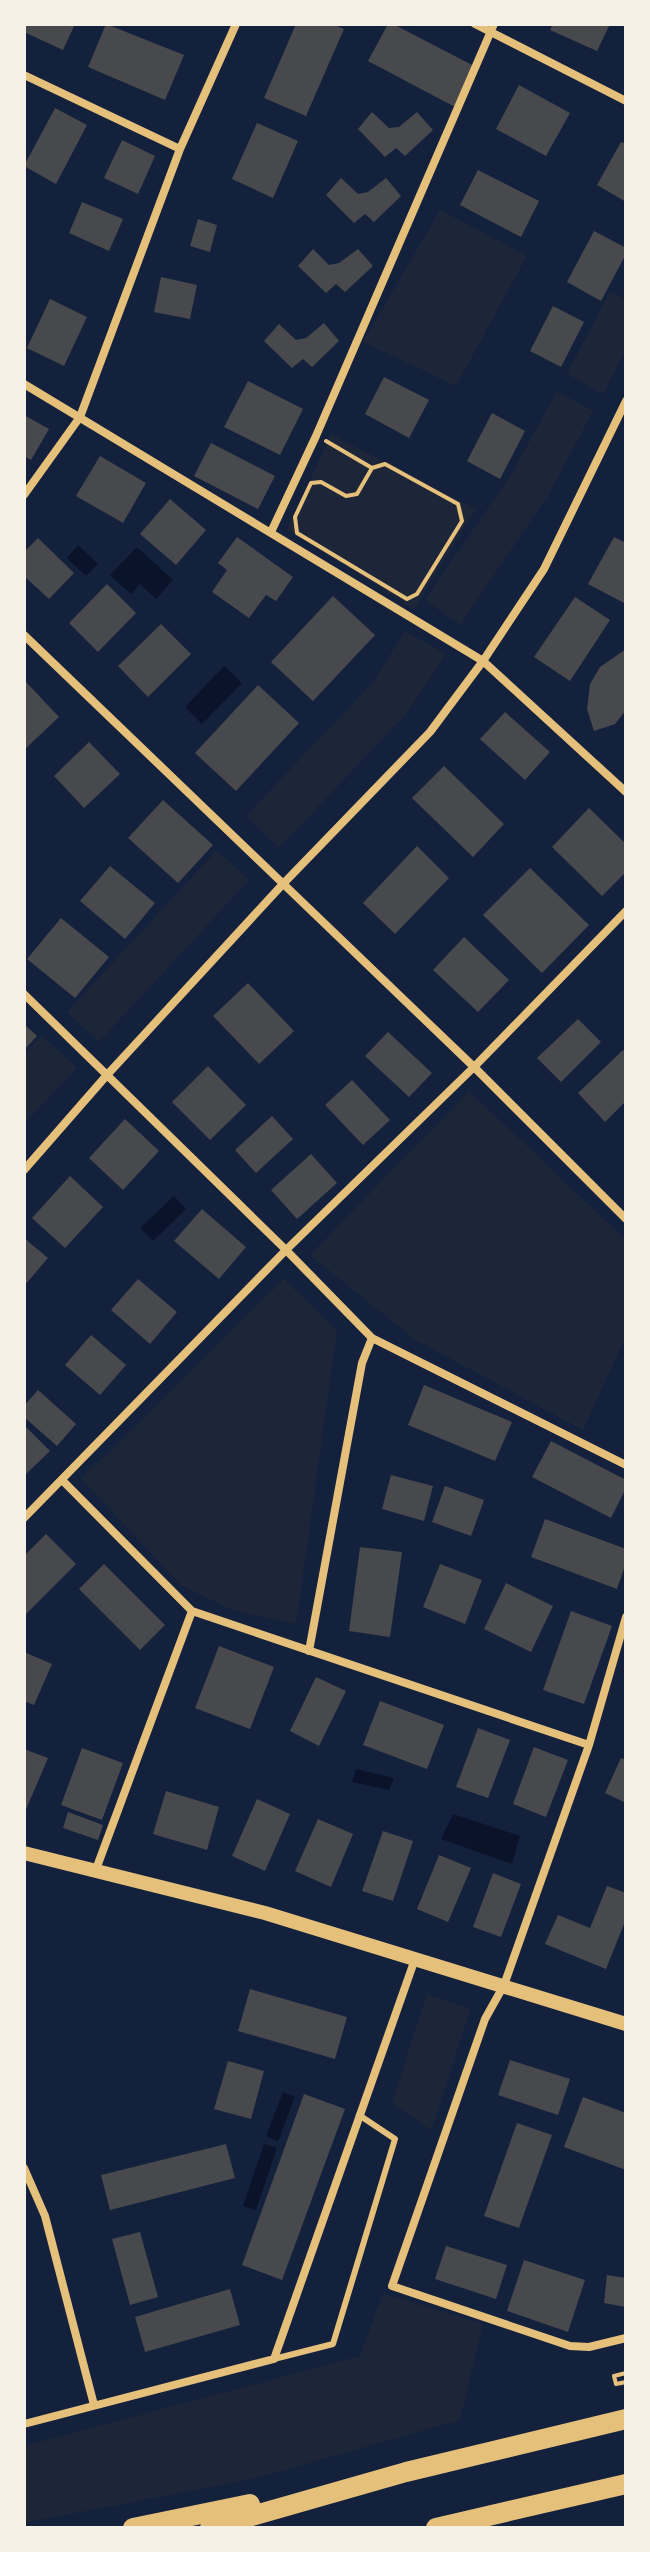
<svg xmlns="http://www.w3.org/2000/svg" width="650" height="2552" font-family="'Public Sans',sans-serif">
	<rect width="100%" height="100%" fill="#14213d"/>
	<path fill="#1d2539" d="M440,210L527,256L456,386L363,342Z
		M610,291L626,300V350L603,394L567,374Z
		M557,391L593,411L549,494L460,625L425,600L512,473Z
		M331,434L476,509L414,609L287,529Z
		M405,631L446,654L406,714L279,848L246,816L373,682Z
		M217,850L249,880L99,1042L67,1012Z
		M42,1035L77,1068L24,1124V1054Z
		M469,1091L626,1240V1336L583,1430L414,1339L310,1255Z
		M284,1279L337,1331L296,1624L232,1610L182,1586L81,1479Z
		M427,1994L471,2009L431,2130L392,2103Z
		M383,2293L483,2324L460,2420L257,2478L24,2523V2446L360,2356Z"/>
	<path fill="#0b132b" d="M78,545L98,564L86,576L67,558Z
		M137,547L173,580L156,599L140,584L131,594L110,575Z
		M224,666L242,683L202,724L185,707Z
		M174,1196L186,1209L153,1241L140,1228Z
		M356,1769L394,1778L389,1790L352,1782Z
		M453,1814L520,1836L512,1864L441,1839Z
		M283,2092L295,2097L278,2141L266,2136Z
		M264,2144L277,2148L256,2210L243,2206Z"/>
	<path fill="#48494c" d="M24,24H75L63,50L24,32Z
		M106,24L184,55L165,100L88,67Z
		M296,24H332L344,29L306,116L264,98Z
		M388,24H393L476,67L455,107L368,61Z
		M553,24H610L597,51L550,30Z
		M519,85L570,113L546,156L496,129Z
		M55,108L87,125L56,184L24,166Z
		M372,112L389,128L399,127L417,112L433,130L405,156L396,148L385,157L358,129Z
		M257,123L298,141L273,198L232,179Z
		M122,140L155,156L138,194L104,178Z
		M621,142L626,144V202L597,185Z
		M478,170L539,201L521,237L460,205Z
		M341,178L358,194L368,192L386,178L401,196L374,222L365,214L354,223L326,195Z
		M82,202L123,219L109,251L69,233Z
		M198,219L217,225L210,252L190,246Z
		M594,231L626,248V254L601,301L567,282Z
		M313,249L329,265L339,263L358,249L373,266L345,292L336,284L326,293L298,266Z
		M161,277L197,285L190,319L154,312Z
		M50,299L87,317L64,366L27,348Z
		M553,306L584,322L561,367L530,351Z
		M324,323L339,341L312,367L303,359L292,368L264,341L279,324L296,340L306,338Z
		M384,377L429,400L409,438L365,414Z
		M248,381L303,409L280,455L224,427Z
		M492,413L525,431L500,479L467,461Z
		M24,415L49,429L31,460L24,456Z
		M211,443L275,476L258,509L194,476Z
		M100,456L146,483L123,523L76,496Z
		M170,499L206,530L176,565L140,534Z
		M237,537L293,577L276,601L266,595L249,618L212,592L227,570L218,563Z
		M614,537L626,543V604L588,584Z
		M38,538L74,573L49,599L24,576V552Z
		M107,584L136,613L98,652L69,623Z
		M333,596L375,635L313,701L271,662Z
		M575,597L610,620L570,681L534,657Z
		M161,624L191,654L148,697L118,666Z
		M626,649V710L615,724L594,731L587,709L590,684L600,667Z
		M26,682L59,717L24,750V684Z
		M258,685L299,723L236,791L195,753Z
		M505,712L550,752L525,780L480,739Z
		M89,742L120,774L84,808L54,776Z
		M444,766L504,824L473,857L412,798Z
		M163,800L213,845L178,883L128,838Z
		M589,808L626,844V872L602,896L552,847Z
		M417,846L449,878L395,934L363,903Z
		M110,866L155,903L125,939L80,901Z
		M530,868L589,925L542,973L483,915Z
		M61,918L109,957L75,998L27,959Z
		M464,937L509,980L478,1012L433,970Z
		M248,983L294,1031L259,1064L213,1016Z
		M578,1019L601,1042L561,1082L537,1058Z
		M24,1024L37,1036L24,1050Z
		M388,1032L432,1073L409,1097L365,1056Z
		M623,1050L626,1053V1101L605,1122L578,1093Z
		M208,1066L246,1105L210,1140L172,1102Z
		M352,1080L390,1120L363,1145L325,1105Z
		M272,1116L293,1139L256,1173L235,1150Z
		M125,1119L159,1151L123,1190L89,1158Z
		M311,1154L337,1183L297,1219L271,1190Z
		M70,1176L103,1207L65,1248L32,1218Z
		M202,1209L246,1247L219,1279L174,1241Z
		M24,1238L48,1258L24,1286Z
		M138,1279L177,1312L150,1344L111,1310Z
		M91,1335L126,1365L100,1395L65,1365Z
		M424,1385L512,1422L495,1461L408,1425Z
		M38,1390L76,1424L57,1446L24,1417V1406Z
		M24,1425L50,1451L24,1476Z
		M551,1441L626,1480V1488L611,1518L532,1477Z
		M391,1475L433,1486L424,1521L382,1509Z
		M445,1486L484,1500L471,1536L432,1522Z
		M545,1519L626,1549V1563L617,1589L531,1557Z
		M46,1534L76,1564L24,1616V1556Z
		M360,1547L402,1552L390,1637L349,1631Z
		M104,1564L165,1625L140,1650L79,1589Z
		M440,1564L482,1580L465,1624L423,1607Z
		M506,1583L553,1606L531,1652L484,1629Z
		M571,1611L612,1626L584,1704L543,1690Z
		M219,1646L274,1667L250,1729L195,1708Z
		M24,1652L52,1664L34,1705L24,1701Z
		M316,1677L346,1691L319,1746L290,1731Z
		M380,1701L444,1725L427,1769L363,1745Z
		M478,1728L510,1740L488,1798L456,1787Z
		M534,1747L568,1760L546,1817L513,1804Z
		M82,1748L123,1763L102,1820L61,1805Z
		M24,1749L48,1758L24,1814Z
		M621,1758L626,1760V1803L605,1793Z
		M166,1791L219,1807L207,1850L153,1834Z
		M257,1799L290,1814L265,1871L232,1856Z
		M68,1812L103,1825L98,1840L63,1828Z
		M318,1819L353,1834L331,1887L295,1871Z
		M383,1831L413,1841L393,1901L362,1891Z
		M439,1855L471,1868L448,1922L417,1909Z
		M493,1873L521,1884L501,1937L473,1927Z
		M607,1886L626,1893V1919L606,1969L545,1944L558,1915L590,1928Z
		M250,1989L347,2017L335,2059L238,2031Z
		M510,2060L570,2079L558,2115L498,2095Z
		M228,2061L264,2071L251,2119L214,2109Z
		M304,2094L345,2109L282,2280L242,2265Z
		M583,2097L626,2113V2170L564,2147Z
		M517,2123L552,2135L519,2228L484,2216Z
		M226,2144L235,2178L110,2210L101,2175Z
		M140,2232L158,2297L130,2305L112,2239Z
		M446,2246L507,2265L496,2299L435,2279Z
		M524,2260L585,2280L568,2332L507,2311Z
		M607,2275L626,2278V2307L604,2303Z
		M230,2289L240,2325L145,2352L135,2317Z"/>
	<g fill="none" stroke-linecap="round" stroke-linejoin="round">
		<path stroke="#e5c07b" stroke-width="4" d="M326,441L372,468
			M385,464L458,504L462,521L417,594L407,599L297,533L295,517L311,483L321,482L346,496L357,494L372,468Z
			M626,2373L614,2376L616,2384L626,2382"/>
		<path stroke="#e5c07b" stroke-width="6" d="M274,2359L333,2344L395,2139L359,2115"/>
		<path stroke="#e5c07b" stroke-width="8" d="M475,24L626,101
			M24,75L180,149
			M24,384L483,661L626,792
			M24,495L80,417L180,149L236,24
			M271,532L316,436L494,24
			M24,635L474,1067L626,1219
			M24,994L286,1250L372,1338L626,1465
			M24,1170L107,1075L282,885L430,732L483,661L544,569L626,401
			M63,1481L192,1611L589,1745
			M24,1518L286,1250L474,1067L626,911
			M626,1617L589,1745L504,1985L485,2019L392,2286L570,2346L589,2347L626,2338
			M309,1651L362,1363L372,1338
			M95,1872L192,1611
			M24,2168L45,2216L94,2405
			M24,2424L274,2359L415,1959"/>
		<path stroke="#e5c07b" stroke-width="14" d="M24,1853L265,1913L626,2024"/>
		<path stroke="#e5c07b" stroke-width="20" d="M133,2528L250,2504
			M210,2528L406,2472L626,2419
			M436,2528L626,2484"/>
	</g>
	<rect width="650" height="2552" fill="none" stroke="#f6f1e7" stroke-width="52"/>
</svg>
